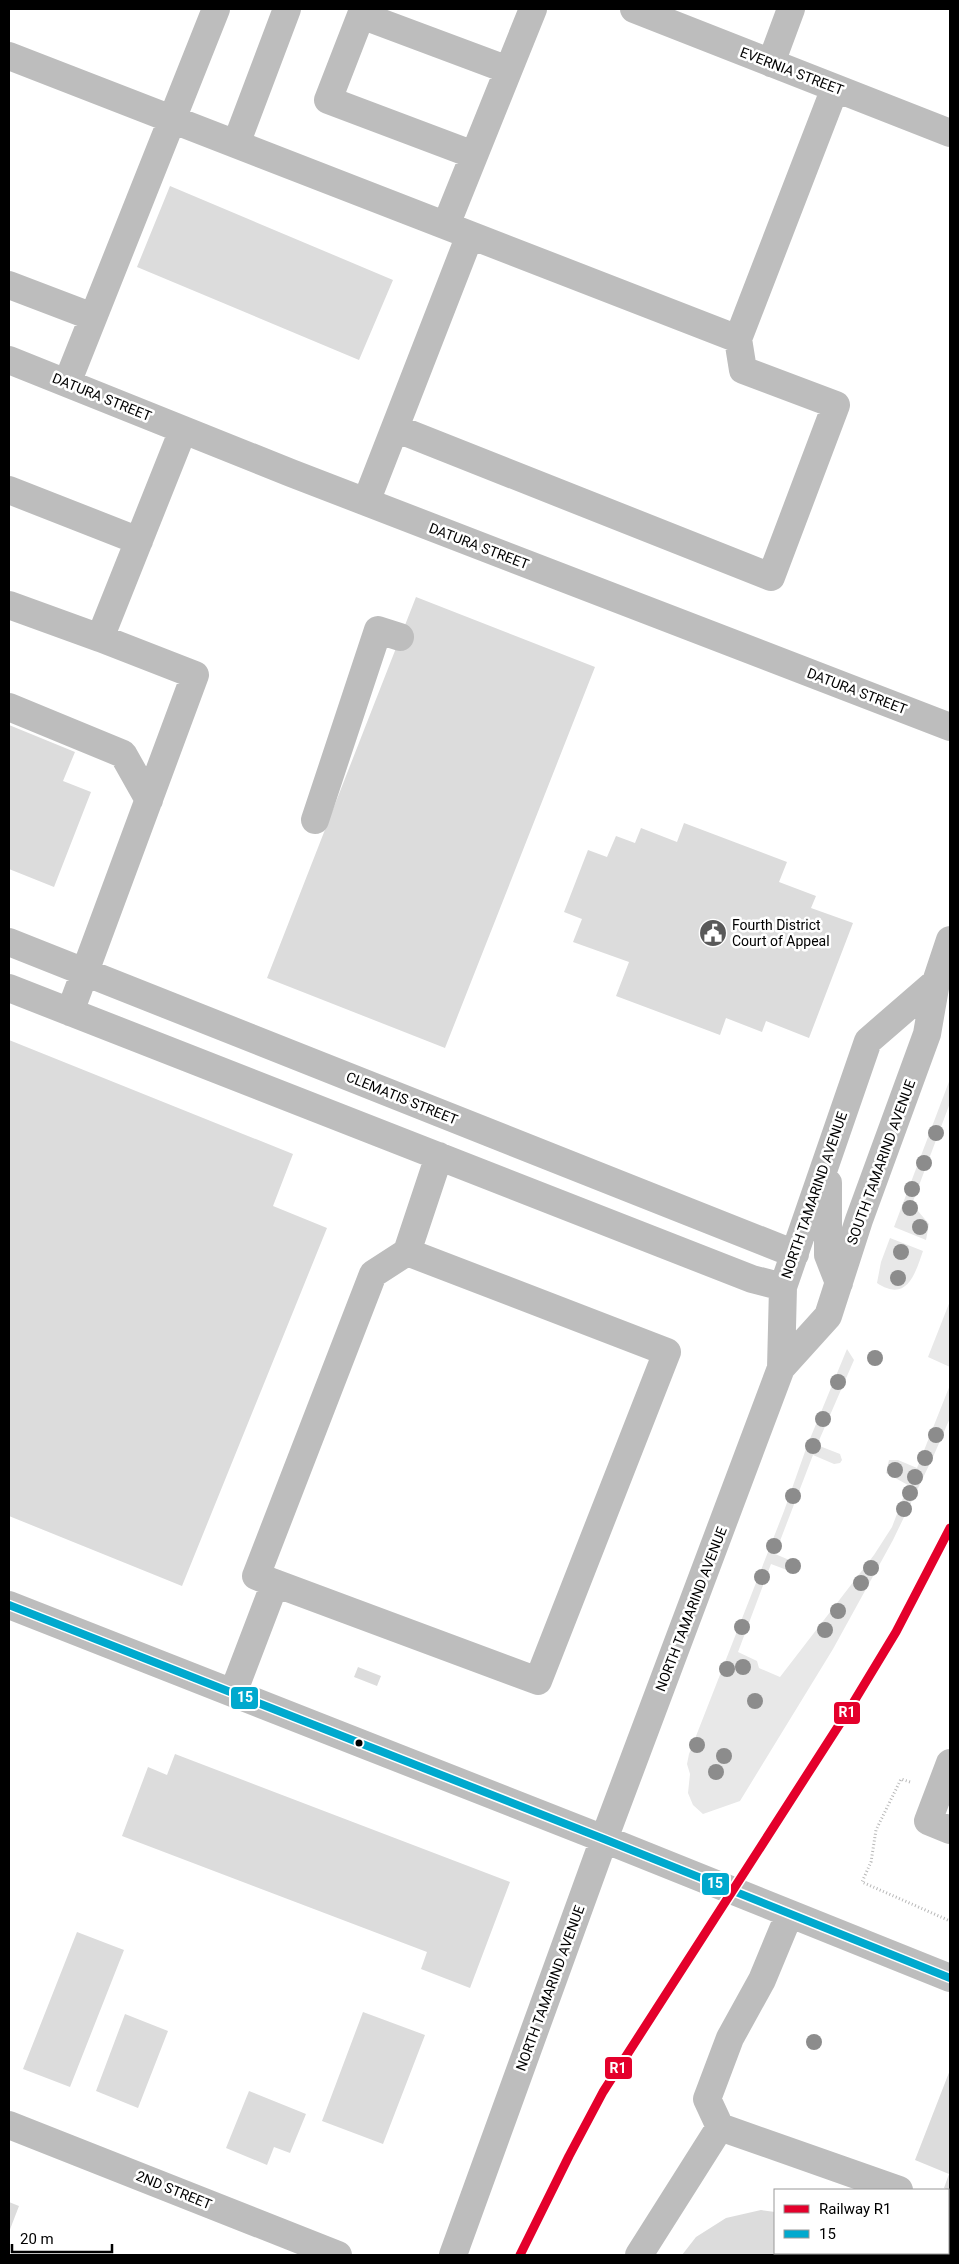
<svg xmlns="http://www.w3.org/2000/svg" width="959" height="2264" font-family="Roboto,sans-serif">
	<rect width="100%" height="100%" fill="#fff"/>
	<path fill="#e8e8e8" d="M950,1079V1103L912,1204L929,1224L926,1240L894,1227Z
		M890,1238L923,1251C915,1274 907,1303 877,1283L881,1262Z
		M950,1301V1367L928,1357Z
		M847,1349L854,1360L817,1445L840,1454L842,1460L840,1463L834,1464L813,1455L775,1554L799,1564L798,1571L795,1573L771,1564L738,1652L757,1661L759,1668L780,1677L874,1555L892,1527L908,1485L886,1473L889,1460H898L917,1468L950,1385V1418L933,1457L893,1540L833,1649L740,1801L703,1814L693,1805L688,1793L690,1774L687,1764L689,1754L784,1511L807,1446Z"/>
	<path fill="#dcdcdc" d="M170,186L393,280L359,360L137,267Z
		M416,597L595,667L445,1048L267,978Z
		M9,725L75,752L63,781L91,792L54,887L9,869Z
		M684,823L787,862L779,882L816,896L811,908L853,923L809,1038L766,1021L762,1032L726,1018L720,1035L616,996L629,962L573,942L582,919L564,912L588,850L607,857L616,836L635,843L641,828L677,842Z
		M9,1040L293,1154L273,1206L327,1228L182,1586L9,1516Z
		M358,1667L381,1676L377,1686L354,1677Z
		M175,1754L510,1882L470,1988L421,1969L427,1952L122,1836L148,1767L167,1775Z
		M77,1932L124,1950L70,2087L23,2069Z
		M363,2012L425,2035L383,2144L322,2121Z
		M125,2014L168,2031L138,2108L96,2091Z
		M950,2070V2191L944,2188L949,2174L915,2160Z
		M249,2091L306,2114L290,2153L274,2147L267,2165L226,2148Z
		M9,2202L19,2206L9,2232Z
		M761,2210L775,2212V2253H847L849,2255H682L696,2237L726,2218Z"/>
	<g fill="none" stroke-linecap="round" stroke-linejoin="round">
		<path stroke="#b8b8b8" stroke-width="3" stroke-dasharray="1 2.5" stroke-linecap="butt" d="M910,1782L901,1779L876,1830L871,1862L862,1882L950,1921"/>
		<path stroke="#bdbdbd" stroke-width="28" d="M634,9L950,133
			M9,56L738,339L835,88
			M771,63L791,9
			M236,144L287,9
			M474,155L328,100L361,15L508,70
			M446,225L533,9
			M9,285L93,317
			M9,360L291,473L950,727
			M67,383L216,9
			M395,428L771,577L836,405L743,370L738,339
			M9,490L139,541
			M366,502L470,235
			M9,605L100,638
			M9,707L123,754L149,800
			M315,820L378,630L400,637
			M9,942L795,1254
			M9,988L752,1279L783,1287
			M70,1012L195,675L100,638L183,430
			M828,1183V1255L839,1283
			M407,1252L667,1352L538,1681L256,1576L373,1274L407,1252L439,1156
			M781,1368L828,1316L859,1220L927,1034L936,982L950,940
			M9,1605L604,1839L950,1978
			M233,1693L275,1583
			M950,1763L928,1821L950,1830
			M9,2125L338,2255
			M720,2127L707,2099L730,2038L762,1980L789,1915
			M948,2207L950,2208
			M453,2255L604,1839L781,1368L783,1287L868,1041L936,982
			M639,2255L720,2127L899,2190"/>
		<g stroke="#fff" stroke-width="11">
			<path id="bus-1" d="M9,1605L604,1839L950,1978"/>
		</g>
		<use href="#bus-1" stroke="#00a9ce" stroke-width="8"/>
		<g stroke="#fff" stroke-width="12">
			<path id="rail-1" d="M520,2255L569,2156L603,2092L850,1708L896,1632L950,1528"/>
		</g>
		<use href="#rail-1" stroke="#e4002b" stroke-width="9"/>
	</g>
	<g fill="#8c8c8c">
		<circle cx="936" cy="1133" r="8"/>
		<circle cx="924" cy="1163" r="8"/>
		<circle cx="912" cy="1189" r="8"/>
		<circle cx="910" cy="1208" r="8"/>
		<circle cx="920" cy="1227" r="8"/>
		<circle cx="901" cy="1252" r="8"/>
		<circle cx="898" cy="1278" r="8"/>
		<circle cx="875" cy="1358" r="8"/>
		<circle cx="838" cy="1382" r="8"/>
		<circle cx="823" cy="1419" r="8"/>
		<circle cx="936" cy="1435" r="8"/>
		<circle cx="813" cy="1446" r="8"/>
		<circle cx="925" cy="1458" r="8"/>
		<circle cx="895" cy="1470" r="8"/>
		<circle cx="915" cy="1477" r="8"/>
		<circle cx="910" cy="1493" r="8"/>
		<circle cx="793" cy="1496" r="8"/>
		<circle cx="904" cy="1509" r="8"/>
		<circle cx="774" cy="1546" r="8"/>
		<circle cx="793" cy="1566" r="8"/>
		<circle cx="871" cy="1568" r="8"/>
		<circle cx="762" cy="1577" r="8"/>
		<circle cx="861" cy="1583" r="8"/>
		<circle cx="838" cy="1611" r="8"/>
		<circle cx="742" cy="1627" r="8"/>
		<circle cx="825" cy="1630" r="8"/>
		<circle cx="743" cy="1667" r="8"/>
		<circle cx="727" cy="1669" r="8"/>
		<circle cx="755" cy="1701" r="8"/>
		<circle cx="697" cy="1745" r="8"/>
		<circle cx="724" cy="1756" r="8"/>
		<circle cx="716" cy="1772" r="8"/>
		<circle cx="814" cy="2042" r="8"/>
	</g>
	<defs>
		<g id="civic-disc" transform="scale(1.4375)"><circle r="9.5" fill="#595959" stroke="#fff"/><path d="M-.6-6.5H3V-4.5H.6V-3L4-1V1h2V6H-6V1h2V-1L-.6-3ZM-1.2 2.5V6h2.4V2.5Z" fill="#fff"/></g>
	</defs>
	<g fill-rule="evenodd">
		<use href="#civic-disc" x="713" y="933"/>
	</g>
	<circle fill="#000" stroke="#fff" stroke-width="2" cx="359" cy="1743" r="4.5"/>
	<g text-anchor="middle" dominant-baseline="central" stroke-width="5" stroke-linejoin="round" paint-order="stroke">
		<g font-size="14" fill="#000" stroke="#fff">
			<text transform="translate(792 71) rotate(21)">EVERNIA STREET</text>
			<text transform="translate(102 397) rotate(22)">DATURA STREET</text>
			<text transform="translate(479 546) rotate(21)">DATURA STREET</text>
			<text transform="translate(857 691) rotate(21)">DATURA STREET</text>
			<text transform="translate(402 1098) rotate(22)">CLEMATIS STREET</text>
			<text transform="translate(881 1162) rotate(-70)">SOUTH TAMARIND AVENUE</text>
			<text transform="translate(814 1195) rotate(-71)">NORTH TAMARIND AVENUE</text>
			<text transform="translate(691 1609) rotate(-69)">NORTH TAMARIND AVENUE</text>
			<text transform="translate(550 1988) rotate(-70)">NORTH TAMARIND AVENUE</text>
			<text transform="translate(174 2190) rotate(22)">2ND STREET</text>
		</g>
		<g font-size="14" fill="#000" stroke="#fff" text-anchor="start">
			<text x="732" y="925">Fourth District<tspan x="732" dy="16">Court of Appeal</tspan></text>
		</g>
	</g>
	<g stroke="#fff" stroke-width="2">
		<rect x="230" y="1686" width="29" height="24" rx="5" fill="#00a9ce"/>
		<rect x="833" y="1701" width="28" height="24" rx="5" fill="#e4002b"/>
		<rect x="701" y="1872" width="29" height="24" rx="5" fill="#00a9ce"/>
		<rect x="604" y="2056" width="29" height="24" rx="5" fill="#e4002b"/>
	</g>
	<g font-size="14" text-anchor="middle" font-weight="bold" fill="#fff">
		<text x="245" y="1702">15</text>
		<text x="847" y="1717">R1</text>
		<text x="715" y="1888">15</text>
		<text x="618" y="2073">R1</text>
	</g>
	<rect width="959" height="2264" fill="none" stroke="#000000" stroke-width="20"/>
	<rect x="774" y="2189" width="175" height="65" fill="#ffffff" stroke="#999999"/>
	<rect x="784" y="2205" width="25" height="8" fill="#e4002b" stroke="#999999"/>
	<text x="819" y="2214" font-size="15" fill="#000000">Railway R1</text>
	<rect x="784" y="2230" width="25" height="8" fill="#00a9ce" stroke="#999999"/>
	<text x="819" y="2239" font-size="15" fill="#000000">15</text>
	<path d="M12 2244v8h100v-8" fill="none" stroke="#000000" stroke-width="2.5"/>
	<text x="20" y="2244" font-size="15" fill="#000000" stroke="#ffffff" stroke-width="4" paint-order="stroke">20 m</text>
</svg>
